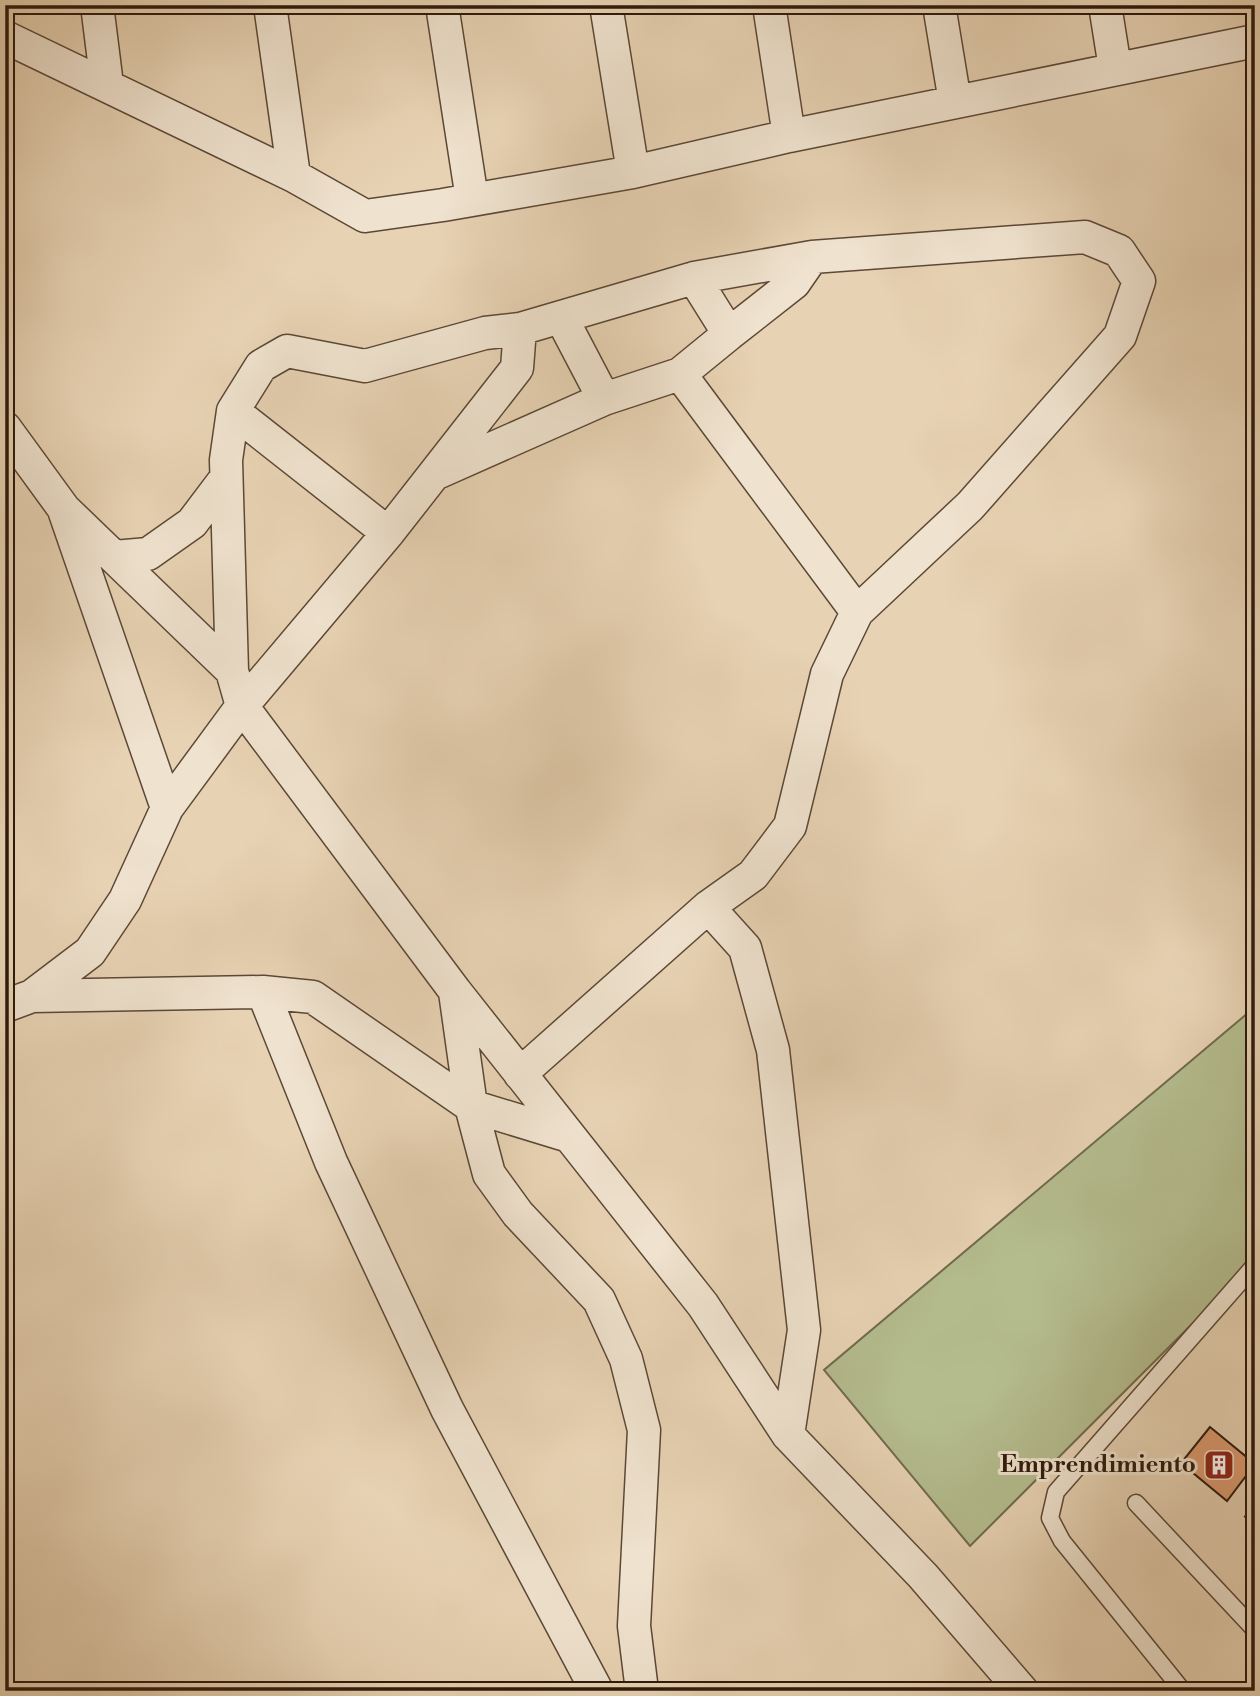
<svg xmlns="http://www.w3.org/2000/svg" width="1260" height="1696" font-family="'Libre Bodoni',serif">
	<rect width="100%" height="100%" fill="#e7d2b3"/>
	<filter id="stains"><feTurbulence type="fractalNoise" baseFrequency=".00286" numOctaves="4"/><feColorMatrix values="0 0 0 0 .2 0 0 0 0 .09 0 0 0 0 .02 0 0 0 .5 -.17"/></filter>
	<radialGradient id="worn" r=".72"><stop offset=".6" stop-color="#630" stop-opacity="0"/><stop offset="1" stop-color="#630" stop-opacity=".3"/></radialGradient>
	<path fill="#b4bc8e" stroke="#706b4d" stroke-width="2" d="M1255,1007V1261L970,1546L824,1370Z"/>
	<path fill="#dc9b71" stroke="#2d1a0c" stroke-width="2" d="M1210,1427L1255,1464L1227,1501L1181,1463Z"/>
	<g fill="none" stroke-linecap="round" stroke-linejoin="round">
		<g stroke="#5c4836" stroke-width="19">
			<path id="service" d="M1136,1503L1255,1630
				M1183,1691L1062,1541L1050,1518L1056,1492L1255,1265"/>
		</g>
		<g stroke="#5c4836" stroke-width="35">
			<path id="minor" d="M97,5L107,85
				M270,5L294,176
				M442,5L472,199
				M606,5L633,172
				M769,5L789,136
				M939,5L955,102
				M1105,5L1115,68
				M5,37L294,176L365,216L443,205L633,172L789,136L1255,41
				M561,317L604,399L680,374L729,334L694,278
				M520,329L694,278L812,257L1085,237L1119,251L1139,281L1120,336L970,506L857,612L827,674L790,826L753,875L708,907L520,1074
				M729,334L794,283L812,257
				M680,374L857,612
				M233,411L388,533
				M5,428L64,509L232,671
				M439,472L604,399
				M65,513L167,808
				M114,557L148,554L192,523L226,478
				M708,907L745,948L773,1050L804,1330L788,1435
				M263,992L331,1162L447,1409L597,1691
				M455,992L471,1106L489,1174L518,1214L599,1300L626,1359L644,1430L634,1626L642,1691
				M32,996L90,952L125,900L167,808L242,706L388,533L517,368L520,329L485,333L365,366L287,351L261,366L233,411L226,460L232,671L242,706L455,991L703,1305L788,1435L923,1576L1022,1691
				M5,1006L32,996L263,992L313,997L471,1106L569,1136"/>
		</g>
		<path stroke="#2d1a0c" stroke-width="4.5" stroke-dasharray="2 3.5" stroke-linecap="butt" d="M1245,1515L1255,1523"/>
		<use href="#service" stroke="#efe2ce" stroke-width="16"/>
		<use href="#minor" stroke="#efe2ce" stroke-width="32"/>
	</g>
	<defs>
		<g id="building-square" transform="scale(1.575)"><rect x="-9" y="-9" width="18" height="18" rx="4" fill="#8f2418" stroke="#efe2ce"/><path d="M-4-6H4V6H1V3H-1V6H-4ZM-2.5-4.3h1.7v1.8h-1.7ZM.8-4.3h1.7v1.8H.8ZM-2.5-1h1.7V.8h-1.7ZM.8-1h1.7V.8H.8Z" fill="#fff"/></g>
	</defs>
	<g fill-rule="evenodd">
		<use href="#building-square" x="1219" y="1465"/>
	</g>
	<g text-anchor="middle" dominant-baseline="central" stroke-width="6" stroke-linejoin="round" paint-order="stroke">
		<g font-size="24" font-weight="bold" fill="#2d1a0c" stroke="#efe2ce" text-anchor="end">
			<text x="1196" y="1465">Emprendimiento</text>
		</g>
	</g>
	<rect width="1260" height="1696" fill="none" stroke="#e7d2b3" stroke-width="28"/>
	<rect x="7" y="7" width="1246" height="1682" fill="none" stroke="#2d1a0c" stroke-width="3.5"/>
	<rect x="14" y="14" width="1232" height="1668" fill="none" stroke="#2d1a0c" stroke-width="2"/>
	<rect width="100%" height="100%" filter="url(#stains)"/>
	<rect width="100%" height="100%" fill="url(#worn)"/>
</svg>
